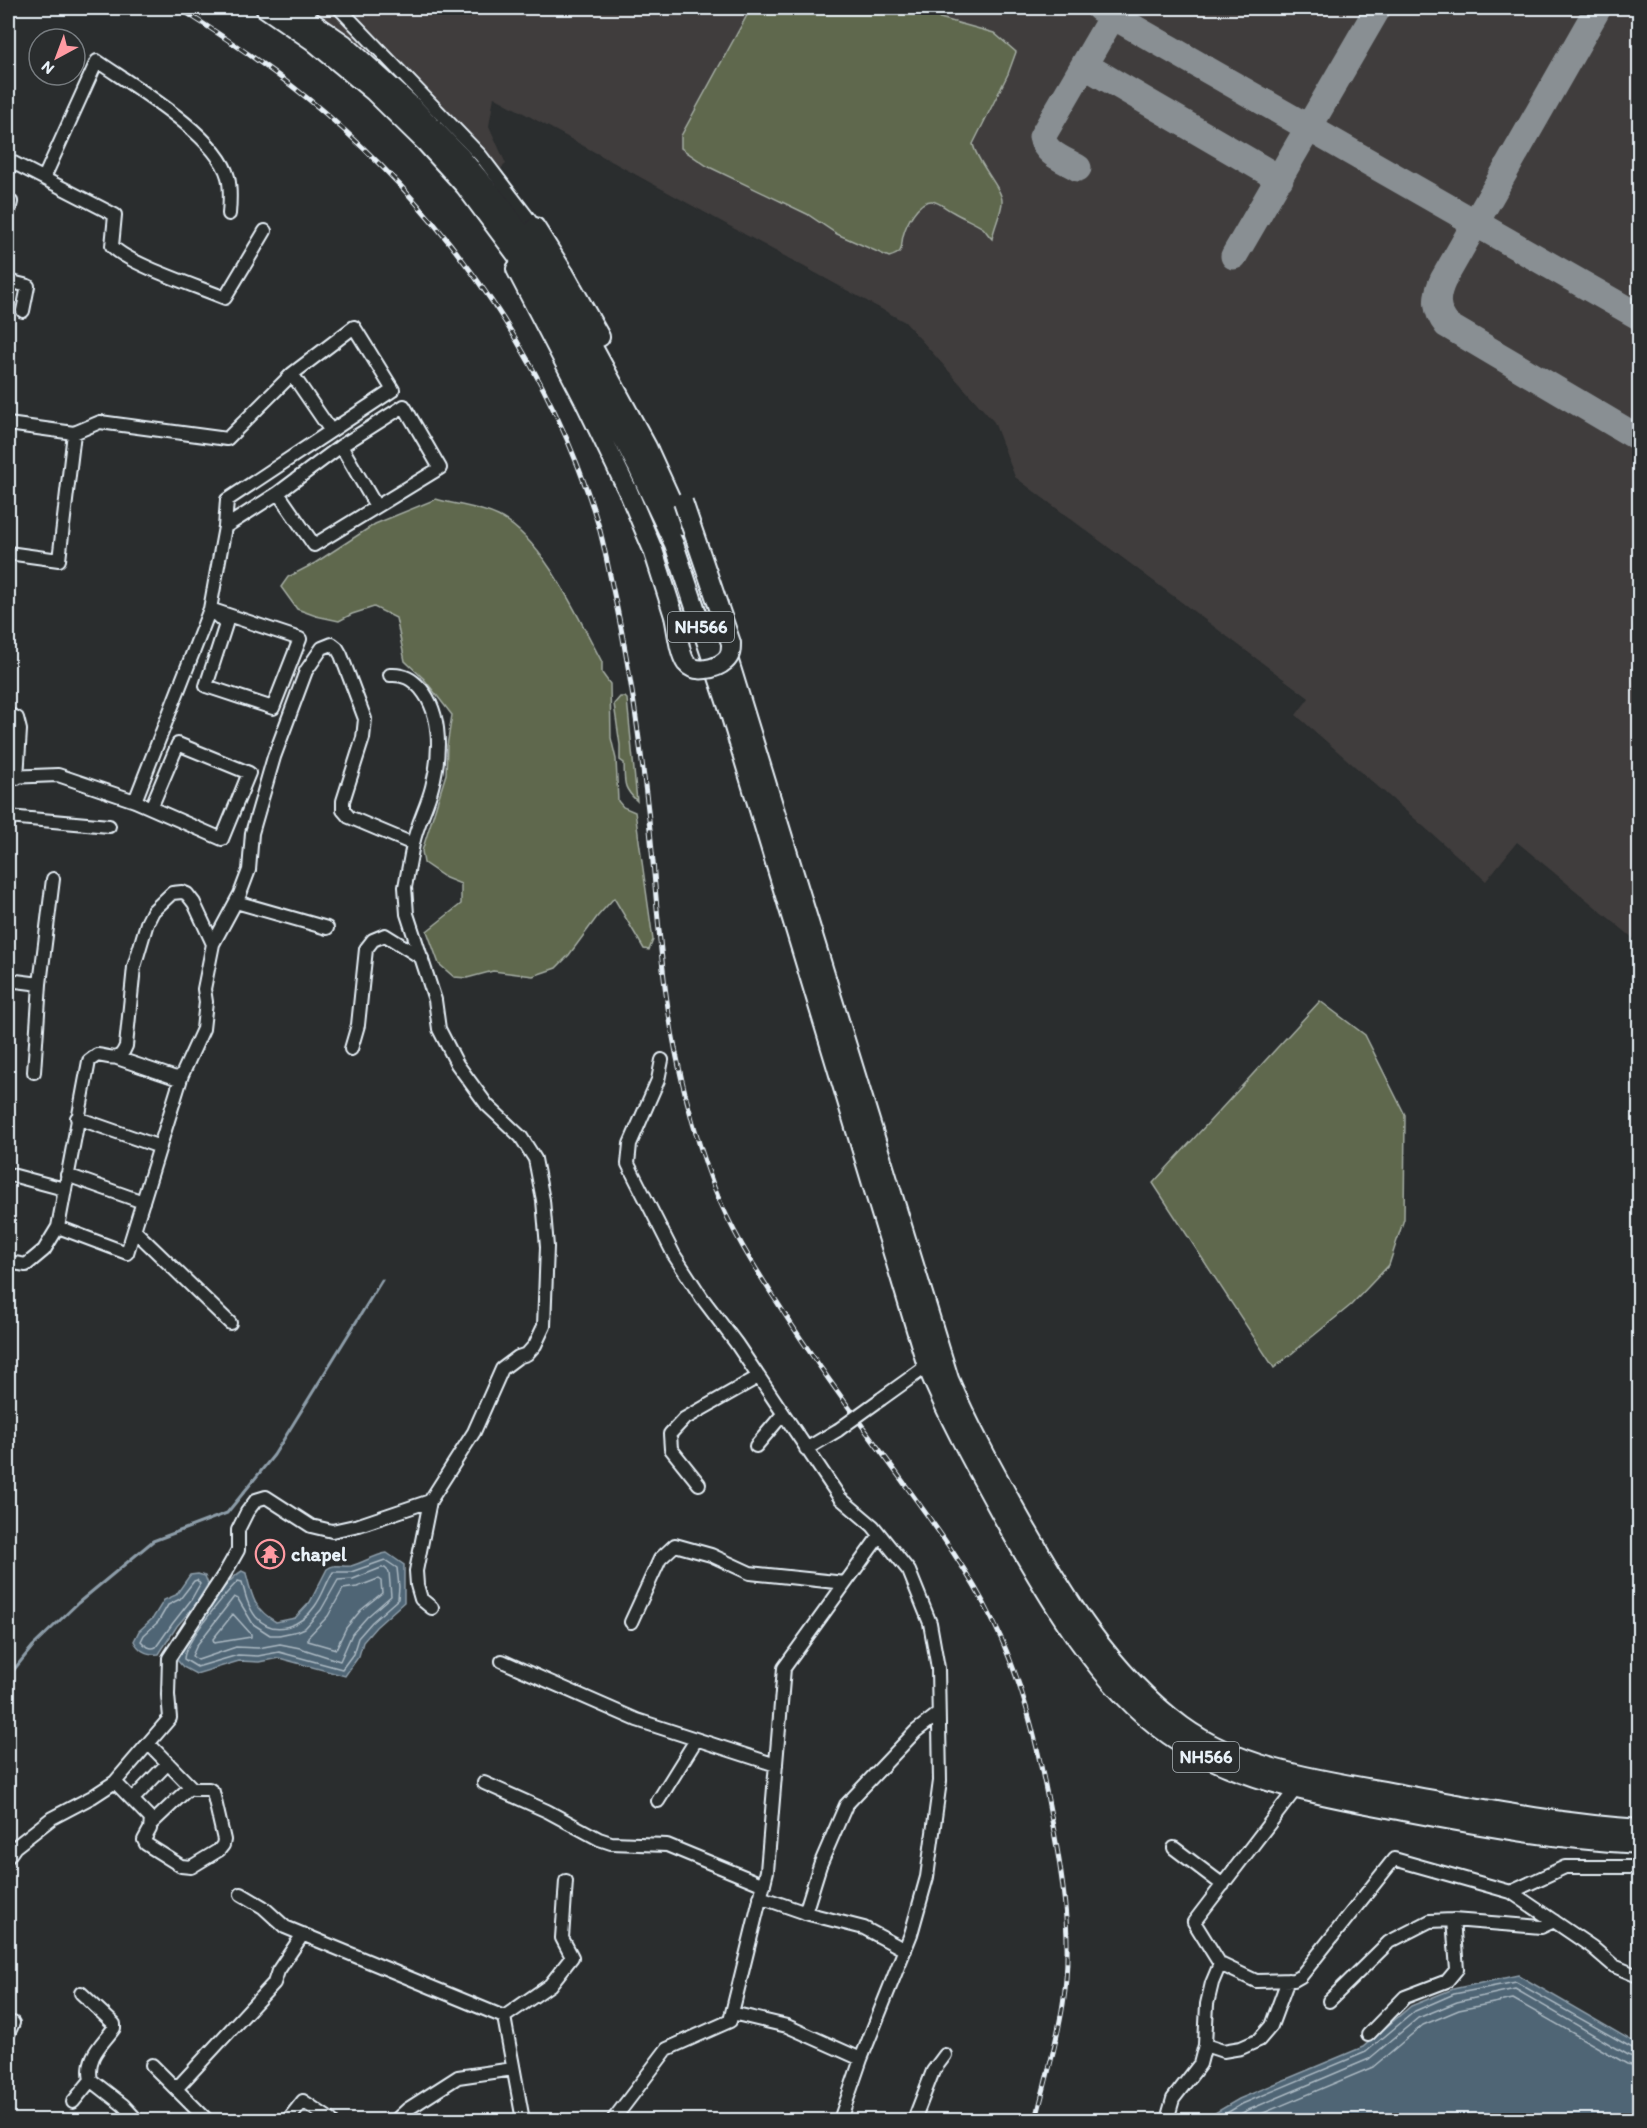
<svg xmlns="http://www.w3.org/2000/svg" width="1647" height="2128" font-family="Itim,sans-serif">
	<rect width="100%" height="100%" fill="#2a2d2e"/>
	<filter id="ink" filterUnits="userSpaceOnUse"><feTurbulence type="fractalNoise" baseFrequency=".0167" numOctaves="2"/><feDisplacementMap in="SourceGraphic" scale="12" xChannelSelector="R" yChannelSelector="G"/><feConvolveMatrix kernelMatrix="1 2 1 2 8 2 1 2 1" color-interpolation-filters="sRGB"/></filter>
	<g filter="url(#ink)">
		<path fill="#3f3c3c" d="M303,8H1639V943L1517,842L1486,881L1296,715L1309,698L1015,477L994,422L905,322L494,97L489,126L506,164L480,187Z"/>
		<path fill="#5f684e" stroke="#a4aca3" stroke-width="1.5" d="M751,8H904L994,33L1016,52L1008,74L973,144C977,163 1003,189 1002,202C1002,211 994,227 992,239C988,235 986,231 983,228C974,222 963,218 953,212C947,209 939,202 932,201C918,200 906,224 903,236C900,249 905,252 889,257L837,234L807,214L707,166L681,148V136Z
			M436,499C456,505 479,507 498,516C543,538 579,619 602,662V673L610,684L611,738L616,759L618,801L623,807L635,812L636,819L653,940L649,950L644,949L614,898L597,917L569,955L556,968L533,976L493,971L467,978L454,977L439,964L427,931L461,904V884L446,878L424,863L422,851L446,774L447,746L452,715L424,679L405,661L396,618L374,607L352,614L339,621L316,616L297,609L281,587L288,577L315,563L375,524Z
			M620,697H625L627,699L637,801C622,787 625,782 624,763L620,760V745L614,704Z
			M1320,1001L1365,1035L1405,1115L1404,1219L1389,1265L1351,1305L1274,1368L1153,1183Z"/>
		<path fill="#506574" stroke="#8d9da9" stroke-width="1.5" d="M387,1553L404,1565V1602L376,1627L363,1642L359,1656L345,1676L279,1658L259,1662L239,1661L196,1674L183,1667L177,1660C180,1641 225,1581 242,1571L246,1573C252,1597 254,1609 276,1622L295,1618L310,1602L327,1569C335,1563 342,1567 351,1566C363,1563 374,1555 387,1553Z
			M198,1574L205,1576L208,1584L196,1604L177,1626L159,1654C148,1655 139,1651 134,1641L139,1631L153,1618L164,1600L176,1595L190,1575Z
			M1518,1975L1639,2045V2120H1203L1239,2099L1363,2047L1411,2006L1453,1989Z"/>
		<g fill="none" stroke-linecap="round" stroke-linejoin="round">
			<path stroke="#abb9c3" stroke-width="1.5" d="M385,1560L397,1568L399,1587L398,1599L372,1622L358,1638L353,1654L342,1669L279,1652L258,1656L238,1655L197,1667L184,1659C184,1643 225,1594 238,1581L242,1582C245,1594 248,1607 256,1617C275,1638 302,1625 315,1606C323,1595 326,1583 333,1572H351Z
				M381,1568H385L389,1572L391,1596L367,1617L352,1634L340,1661L300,1648L280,1644L258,1648L236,1647L198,1660L192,1656L197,1645L234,1597L238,1599L253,1624L270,1635H279L298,1631L305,1628L321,1610L338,1580L353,1579Z
				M378,1579L381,1581L382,1593L361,1610L346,1628L336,1649L308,1641V1637L328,1616L343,1589L357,1587Z
				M197,1580L200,1584L191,1600L173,1623L156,1647C151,1650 145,1646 141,1641L144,1635L158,1622L168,1605L180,1599L194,1581Z
				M233,1614L251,1634V1637L214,1643L213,1639Z
				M1215,2120L1242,2104L1366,2052L1415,2011L1454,1994L1516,1982L1634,2049L1640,2050
				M1230,2120L1246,2111L1369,2059L1418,2018L1457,2002L1515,1989L1630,2056L1640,2058
				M1247,2120L1373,2067L1423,2025L1459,2010L1513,1999L1627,2064L1640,2067"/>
			<path stroke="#8d9da9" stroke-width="3" d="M8,1677L33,1646L78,1603L153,1541L227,1513L274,1455L382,1280"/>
			<path stroke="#898f93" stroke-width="27" d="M1099,8L1640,317
				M1598,8L1443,280C1435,297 1435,310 1447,325L1640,439
				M1084,65L1280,179
				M1078,168C1065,160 1045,154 1042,137L1113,15
				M1234,256L1378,8"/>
			<g stroke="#e8f1f8" stroke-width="16">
				<path id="minor" d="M339,8L481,156L535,227
					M8,160L115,215L112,246C128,264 199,287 225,298L265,231
					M44,178L97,61C133,86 217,135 228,177C231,189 230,202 229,214
					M8,200L11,202L8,214
					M8,281L28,286L23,311
					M292,374L354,327L393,390L331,431
					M8,424L74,433L100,422L227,439L292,374L331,431L227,500L225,527L210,609L135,801
					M341,446L376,506
					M225,527L278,493L314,545L440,468L404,406L341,446L278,493
					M8,553L59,560L74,433
					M210,609L300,639L273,708L206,686L226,624Z
					M390,675C404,674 412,679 421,689C443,715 440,757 432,787C427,807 417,824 413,844
					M8,714L17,718L20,730L17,778
					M8,777L58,775L135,801L222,839L249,773L178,744L151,808
					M8,817L109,826
					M236,902L327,928
					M8,980L40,984L53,879
					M351,1049L358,1025L366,949L373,940L385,935L422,958
					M117,1058L173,1077L178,1078L182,1075L203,1029L206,1002L204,989L213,944L240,894L249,870L252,833L274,757L306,671L322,648L332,644L337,648L341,655L365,719L363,738L343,801V810L349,817L413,844L405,887L407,914L435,1000L439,1029L457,1064L487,1105L521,1137L535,1159L543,1200L547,1247L544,1326L535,1345L527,1354L518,1357L502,1369L474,1432L430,1501L416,1571L417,1585L421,1599L432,1608
					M662,1060L658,1080L630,1144L628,1164L674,1255L702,1298L736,1343L840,1498L873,1526L909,1571L930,1623L938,1668L940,1781L927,1877L911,1934L861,2059L840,2120
					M34,1072L40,984
					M77,1118L160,1147
					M8,1174L64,1189
					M67,1175L143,1202
					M58,1227L127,1253L182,1075
					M134,1230L230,1323
					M8,1262L26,1265L44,1250L58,1227L89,1061L97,1055C112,1057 119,1063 126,1046L134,967L147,923L153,911L172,893L182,892L187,894L194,903L213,944
					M881,1399L927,1366L930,1362
					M756,1446L783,1414
					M806,1449L838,1430
					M699,1484L671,1449L670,1434L684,1419L758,1377
					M631,1622L660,1559L675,1545L711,1555L750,1573L845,1583
					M502,1661L637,1720L776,1765
					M115,1782L151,1819L150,1829L144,1840L146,1844L181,1866L191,1867L219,1850L223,1845L224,1840L213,1792L209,1789H193L149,1744
					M484,1783L547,1811L599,1839L611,1843L667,1845L764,1885
					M1295,1790L1194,1922L1220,1964L1256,1981L1294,1980L1301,1976L1394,1859L1511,1892L1592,1947L1614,1966L1640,1977
					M133,1799L168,1763
					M658,1801L696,1740
					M151,1824L190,1787
					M1174,1848L1223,1885
					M8,1857L15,1847L52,1818L92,1797L115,1782L170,1718L168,1695L169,1658L225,1573L238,1550V1530L247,1512L256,1500L266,1497L311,1526L332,1531L359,1525L430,1501
					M1511,1892L1565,1867H1640
					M241,1894L263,1907L285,1927L504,2017L550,1985L572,1957L562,1938L566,1881
					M760,1897L809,1914L864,1928L905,1950
					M805,1913L820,1865L846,1805L916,1731L938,1714
					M81,1993L114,2024V2028C101,2046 86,2056 91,2080
					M1329,2001L1389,1942L1430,1921L1453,1920L1541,1927L1554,1921
					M732,2013L787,2026L861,2059
					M504,2017L523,2120
					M8,2034L13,2023
					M1368,2035L1405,1997L1447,1981L1457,1969L1453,1920
					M1205,2045L1223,2051L1241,2048L1259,2040L1271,2026L1288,1980
					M152,2065L207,2120
					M176,2089L274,1983L278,1971L303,1934
					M73,2102L91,2080L123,2105L137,2120
					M288,2120L303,2101L331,2120
					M396,2120L408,2109L458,2077L513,2069
					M613,2120L667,2049L730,2021L767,1871L784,1668L880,1535
					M914,2120L933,2071L945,2055
					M1167,2120L1173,2099L1200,2064L1205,2045L1207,2004L1212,1983L1220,1964"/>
			</g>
			<g stroke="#e8f1f8" stroke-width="22">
				<path id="highway" d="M265,8L313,41L373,91L425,142L465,186L530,273L556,315L595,385L637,466L674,544L728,707L927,1366C949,1420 977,1470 1005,1521C1046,1594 1098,1686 1169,1735C1238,1783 1322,1795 1403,1811C1482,1826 1560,1840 1640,1844
					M292,8L344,44L414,108L461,157L503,207L536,254L595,351L647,447L683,526
					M535,227L564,273L600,337
					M516,269L584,400L628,491L653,550L674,616
					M724,645L949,1379C969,1426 994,1471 1019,1516C1063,1594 1109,1672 1182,1726C1245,1772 1331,1781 1406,1795C1484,1809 1561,1824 1640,1829"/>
			</g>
			<use href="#minor" stroke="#2a2d2e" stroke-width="12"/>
			<use href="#highway" stroke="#2a2d2e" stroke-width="18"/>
			<g stroke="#e8f1f8" stroke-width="5">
				<path id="rail" d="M179,8C229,40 280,74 325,113C453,224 550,365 599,527C604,546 608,566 612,585C629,660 639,735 648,810C655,874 658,938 667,1001C676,1063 692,1128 714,1187C730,1228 753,1265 777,1302C816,1364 858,1420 901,1479C933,1523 968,1570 992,1619C1027,1689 1041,1761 1055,1837C1065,1892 1072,1948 1063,2004C1057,2043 1045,2082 1036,2120"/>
			</g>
			<use href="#rail" stroke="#2a2d2e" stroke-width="3" stroke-dasharray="9" stroke-linecap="butt"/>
			<g stroke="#e8f1f8" stroke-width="16" stroke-linecap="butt">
				<path id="minor-bridge" d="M838,1430L881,1399"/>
			</g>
			<g stroke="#e8f1f8" stroke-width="22" stroke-linecap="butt">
				<path id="highway-bridge" d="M674,616C677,629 679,653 686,663C695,674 716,669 725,661C731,656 731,650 731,643L683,502"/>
			</g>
			<use href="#minor-bridge" stroke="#2a2d2e" stroke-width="12"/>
			<use href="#highway-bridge" stroke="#2a2d2e" stroke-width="18"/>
		</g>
	</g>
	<defs>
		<g id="temple-ring" transform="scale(1.5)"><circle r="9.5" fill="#2a2d2e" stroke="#ff9aa2" stroke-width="1.5"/><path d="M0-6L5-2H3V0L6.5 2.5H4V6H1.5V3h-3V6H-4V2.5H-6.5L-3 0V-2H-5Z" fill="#ff9aa2"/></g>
	</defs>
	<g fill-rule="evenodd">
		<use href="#temple-ring" x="270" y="1554"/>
	</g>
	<g text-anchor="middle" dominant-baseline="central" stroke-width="5" stroke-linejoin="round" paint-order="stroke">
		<g fill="#2a2d2e" stroke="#afb6bb" stroke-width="1.5">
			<rect x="668" y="612" width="66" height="30" rx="4.5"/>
			<rect x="1173" y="1742" width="66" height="30" rx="4.5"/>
		</g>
		<g font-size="18" font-weight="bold" fill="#e8f1f8">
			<text x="701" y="627">NH566</text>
			<text x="1206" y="1757">NH566</text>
		</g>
		<g font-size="20" font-weight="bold" fill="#e8f1f8" stroke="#2a2d2e" text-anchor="start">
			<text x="291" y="1554">chapel</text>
		</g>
	</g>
	<rect width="1647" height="2128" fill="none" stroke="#2a2d2e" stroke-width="30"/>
	<rect x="15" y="15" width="1617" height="2098" fill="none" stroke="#e8f1f8" stroke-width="2" filter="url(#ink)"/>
	<g transform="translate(57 57) rotate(221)"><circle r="28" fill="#2a2d2e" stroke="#767b7f" stroke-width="1.5"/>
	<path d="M0-4.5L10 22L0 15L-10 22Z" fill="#ff9aa2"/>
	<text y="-9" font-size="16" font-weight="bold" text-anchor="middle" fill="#e8f1f8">N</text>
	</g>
</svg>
